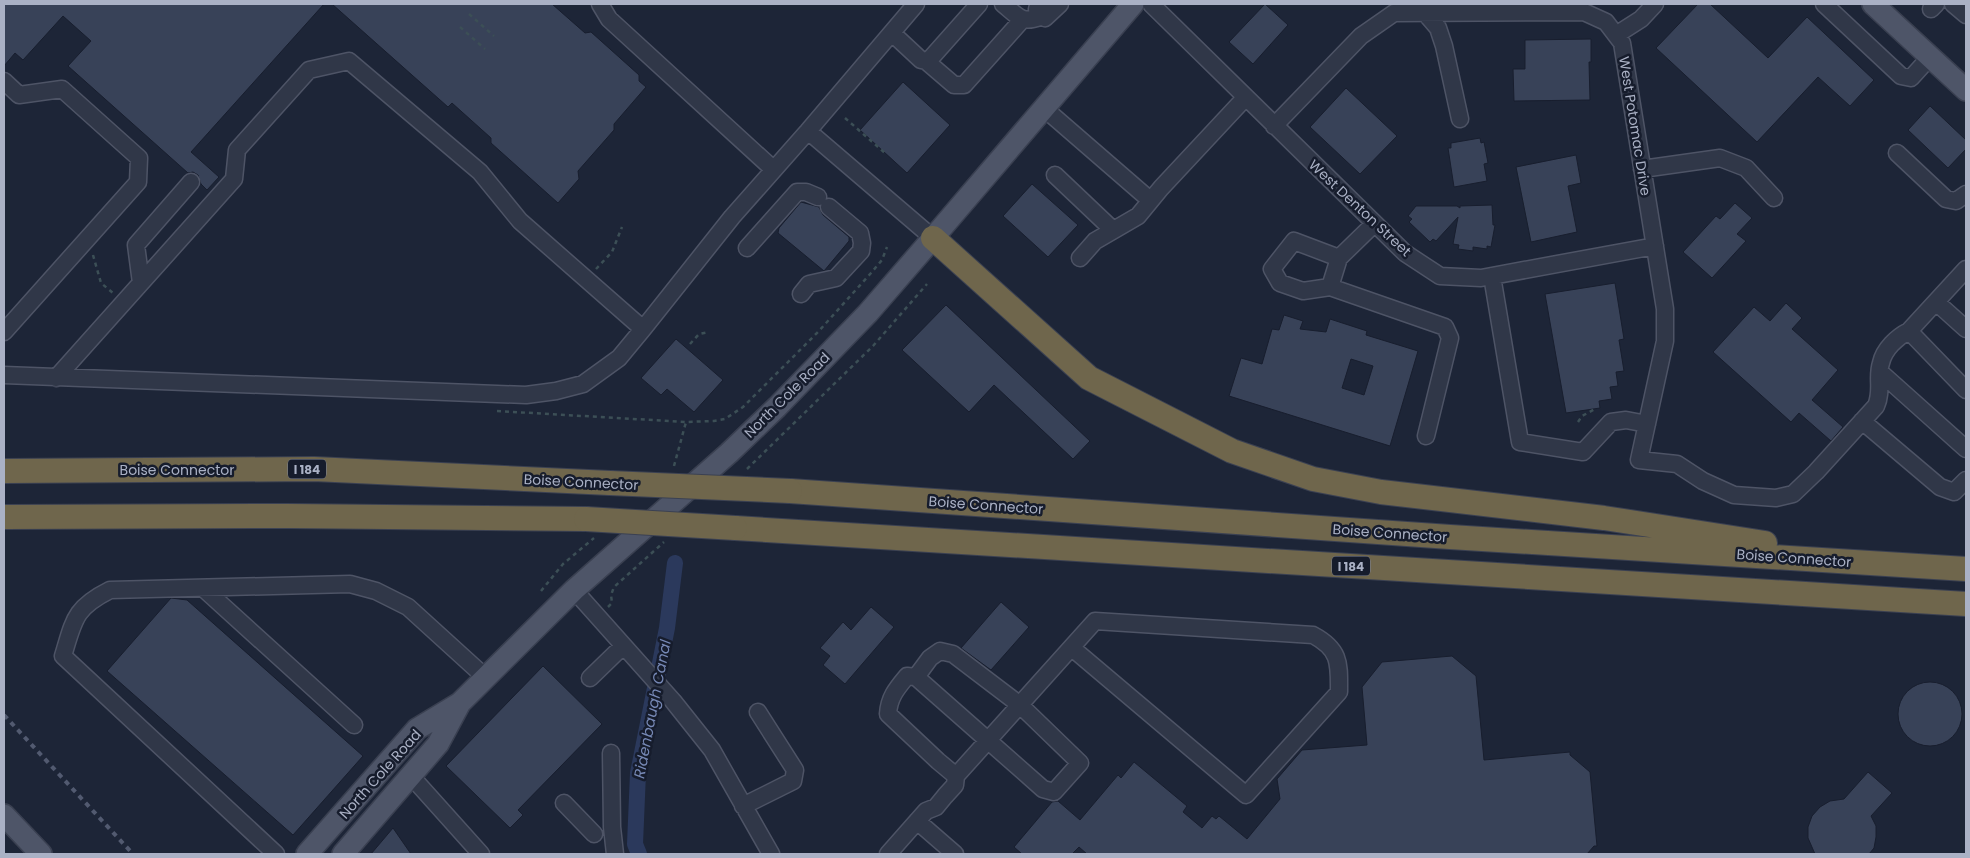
<svg xmlns="http://www.w3.org/2000/svg" width="1970" height="858" font-family="Poppins,sans-serif">
	<rect width="100%" height="100%" fill="#1d2537"/>
	<g fill="none" stroke-linecap="round" stroke-linejoin="round">
		<path stroke="#2b395c" stroke-width="16" d="M639,854L635,844L638,773L667,628L675,563"/>
	</g>
	<path fill="#384258" stroke="#181e2e" fill-rule="evenodd" d="M4,4H324L191,152L219,177L207,190L201,184L198,175L193,172L188,173L68,66L91,41L63,16L23,60L15,53L4,66Z
		M332,4H552L585,33L591,32L639,75V81L646,87L614,124V130L578,171L579,179L558,203L491,143V138L452,103L448,107Z
		M1265,4L1288,25L1253,64L1229,42Z
		M1698,4H1710L1768,58L1807,17L1874,80L1850,106L1818,77L1757,142L1656,48Z
		M1591,39V62H1589L1590,100L1514,101L1513,69H1525V40Z
		M903,82L950,125L907,173L860,130Z
		M1346,88L1397,136L1360,174L1310,127Z
		M1930,106L1966,140V149L1948,168L1908,130Z
		M1480,138L1481,143L1484,142L1488,163L1484,164L1487,181L1454,187L1448,148H1451V143Z
		M1576,155L1581,183L1568,186L1577,232L1531,242L1516,167Z
		M1032,184L1078,225L1048,257L1003,216Z
		M801,202L819,207L823,215L849,237V241L824,271L778,233L779,228Z
		M1735,203L1752,218L1737,234L1746,241L1712,278L1683,252L1716,216L1720,219Z
		M1492,205L1493,225H1495L1491,247L1487,246V249L1473,247V251L1458,249L1459,245L1453,244L1458,217L1436,241L1433,239L1430,242L1409,222L1412,219L1408,216L1416,206H1457L1460,208V206Z
		M1615,283L1624,339L1619,340L1624,371L1616,372L1618,386L1610,387L1612,399L1599,401L1600,408L1566,413L1545,294Z
		M1786,303L1802,318L1792,329L1838,370L1812,400L1843,427L1831,441L1799,413L1791,422L1713,352L1754,307L1770,321Z
		M946,305L1090,441L1073,459L994,385L969,412L902,350Z
		M1284,315L1303,321L1300,329L1326,332L1330,319L1367,331L1366,335L1418,351L1390,446L1229,396L1241,358L1262,364L1272,329L1279,330ZM1351,359L1373,366L1364,395L1342,388Z
		M676,339L723,380L694,412L667,389L661,395L641,378Z
		M171,598L187,600L363,756L293,835L107,671Z
		M1001,602L1029,627L991,670L961,648Z
		M871,607L894,627L845,684L823,665L830,656L820,648L843,622L851,630Z
		M1452,656L1476,676L1484,760L1570,752V755L1590,772L1597,846H1594L1587,854H1087L1079,847L1072,854H1022L1014,847L1052,802L1058,801L1080,820L1118,775L1121,778L1134,762L1187,806L1183,812L1202,828L1212,816L1216,819L1219,816L1247,839L1280,799L1277,779L1302,750L1367,745L1362,687L1382,662Z
		M543,666L602,724L518,810L523,815L510,828L446,766Z
		M1898 714a32 32 0 1 1 64 0a32 32 0 1 1-64 0Z
		M1868,772L1892,793L1871,816L1876,826V837L1874,848L1869,854H1815L1808,838V827L1812,816L1820,807L1830,801L1844,799Z
		M393,828L411,854H371Z"/>
	<g fill="none" stroke-linecap="round" stroke-linejoin="round">
		<g stroke="#4e5466" stroke-width="19">
			<path id="minor" d="M600,4L609,19L773,169
				M1003,4C1018,16 1021,24 1040,17
				M1042,4L1037,9L1038,14L1045,18L1060,4
				M1151,4L1405,253L1440,276L1481,278L1655,246
				M1824,4L1901,76L1911,78L1930,57
				M1953,4L1966,15
				M1931,9L1936,4
				M1426,14L1438,28L1444,46L1460,119
				M892,33L921,60L926,61L931,58L979,4
				M1616,35L1641,19L1655,4
				M926,61L954,85H964L1022,20
				M4,81L19,95L62,89L139,158L138,182L4,332
				M1045,109L1150,200
				M1274,126L1361,36L1394,13L1584,12L1606,22L1622,43L1665,309V341L1639,460L1677,464L1703,481L1734,495L1776,498L1793,494L1816,472L1876,406C1883,390 1876,378 1881,363C1884,349 1897,337 1909,331L1966,269
				M808,131L933,238
				M1897,153L1946,199L1956,201L1966,194
				M1642,169L1720,158L1746,168L1774,198
				M1055,175L1113,230
				M1374,224L1339,258L1330,287L1445,327L1450,338L1426,436
				M747,248L797,192H806L818,197
				M1080,258L1095,241L1138,216L1161,188L1245,98
				M1492,276L1520,442L1583,452L1611,422L1626,420L1647,424
				M141,283L136,245L191,182
				M1330,287L1303,291L1280,283L1272,269L1294,241L1339,258
				M801,294L809,284L836,278L861,251L862,243L860,233L829,207
				M1936,302L1966,329
				M1909,331L1966,390
				M1880,372L1966,449
				M4,375L526,395L556,391L583,384L619,358L643,329L732,217L808,131L916,4
				M56,378L234,179L237,150L309,70L349,61L480,172L520,221L643,329
				M1862,421L1940,487L1954,492L1966,480
				M203,588L354,725
				M574,590L673,701L712,750L771,854
				M916,677L930,658L940,651L953,654L1020,705L1080,763L1054,792L1043,789L916,677L907,676C897,688 889,697 888,714L938,761L956,776
				M590,678L623,646
				M611,753L612,827L615,854
				M411,776L481,854
				M564,803L594,834
				M743,806L793,781L795,770L758,712
				M917,821L955,854
				M276,854L63,656C74,620 74,608 110,590L350,584L376,591L408,607L485,677
				M888,854L926,811L936,807L945,796L955,785L956,776L1095,621L1313,635C1341,650 1339,664 1339,692L1246,795L1072,648"/>
		</g>
		<g stroke="#3a4051" stroke-width="24">
			<path id="major" d="M1873,4L1966,90
				M4,815L41,854
				M307,854L417,729L460,703L574,590L729,453L777,407L868,313L933,238L1133,4
				M343,854L438,744L460,703"/>
		</g>
		<g stroke="#3b4152" stroke-width="26">
			<path id="highway" d="M933,238L1089,378L1232,451L1313,479L1381,492L1604,518L1765,543
				M4,471L314,469L610,483
				M790,491L1450,537L1966,569
				M4,517L289,516L586,519
				M735,528L1966,604"/>
		</g>
		<path stroke="#3c4f56" stroke-width="2.5" stroke-dasharray="4 4" stroke-linecap="butt" d="M469,14L494,36
			M460,27L485,49
			M845,118L886,154
			M93,255L101,283L113,293
			M596,269L612,252L622,227
			M690,344L699,334L709,332
			M497,411L686,422L714,421L725,419L743,407L818,332L871,273L882,260L887,247
			M1578,422L1582,416L1595,409
			M674,466L686,422
			M747,469L873,346L927,284
			M541,591L563,564L594,538
			M608,607L612,603L611,595L614,587L664,542"/>
		<use href="#minor" stroke="#303748" stroke-width="16"/>
		<use href="#major" stroke="#4e5568" stroke-width="21"/>
		<use href="#highway" stroke="#6f664c" stroke-width="24"/>
		<path stroke="#525a70" stroke-width="4" stroke-dasharray="5 5" stroke-linecap="butt" d="M4,715L133,854"/>
		<g stroke="#3b4152" stroke-width="26" stroke-linecap="butt">
			<path id="highway-bridge" d="M610,483L790,491
				M586,519L735,528"/>
		</g>
		<use href="#highway-bridge" stroke="#6f664c" stroke-width="24"/>
	</g>
	<g text-anchor="middle" dominant-baseline="central" stroke-width="5" stroke-linejoin="round" paint-order="stroke">
		<g fill="#161c2c" stroke="#7e8497" stroke-width="1">
			<rect x="288" y="459.5" width="38" height="19" rx="4"/>
			<rect x="1332" y="556.5" width="38" height="19" rx="4"/>
		</g>
		<g font-size="12" font-weight="bold" fill="#aab1c5">
			<text x="307" y="469">I 184</text>
			<text x="1351" y="566">I 184</text>
		</g>
		<g font-size="14" fill="#aab1c5" stroke="#161c2c">
			<text transform="translate(1635 126) rotate(81)">West Potomac Drive</text>
			<text transform="translate(1360 208) rotate(43)">West Denton Street</text>
			<text transform="translate(787 395) rotate(-45)">North Cole Road</text>
			<text x="177" y="470">Boise Connector</text>
			<text transform="translate(581 482) rotate(3)">Boise Connector</text>
			<text transform="translate(986 505) rotate(4)">Boise Connector</text>
			<text transform="translate(1390 533) rotate(4)">Boise Connector</text>
			<text transform="translate(1794 558) rotate(4)">Boise Connector</text>
			<text transform="translate(380 774) rotate(-48)">North Cole Road</text>
		</g>
		<g font-size="15" font-style="italic" fill="#7789b6" stroke="#161c2c">
			<text transform="translate(652 709) rotate(-79)">Ridenbaugh Canal</text>
		</g>
	</g>
	<rect width="1970" height="858" fill="none" stroke="#aab1c5" stroke-width="10"/>
</svg>
